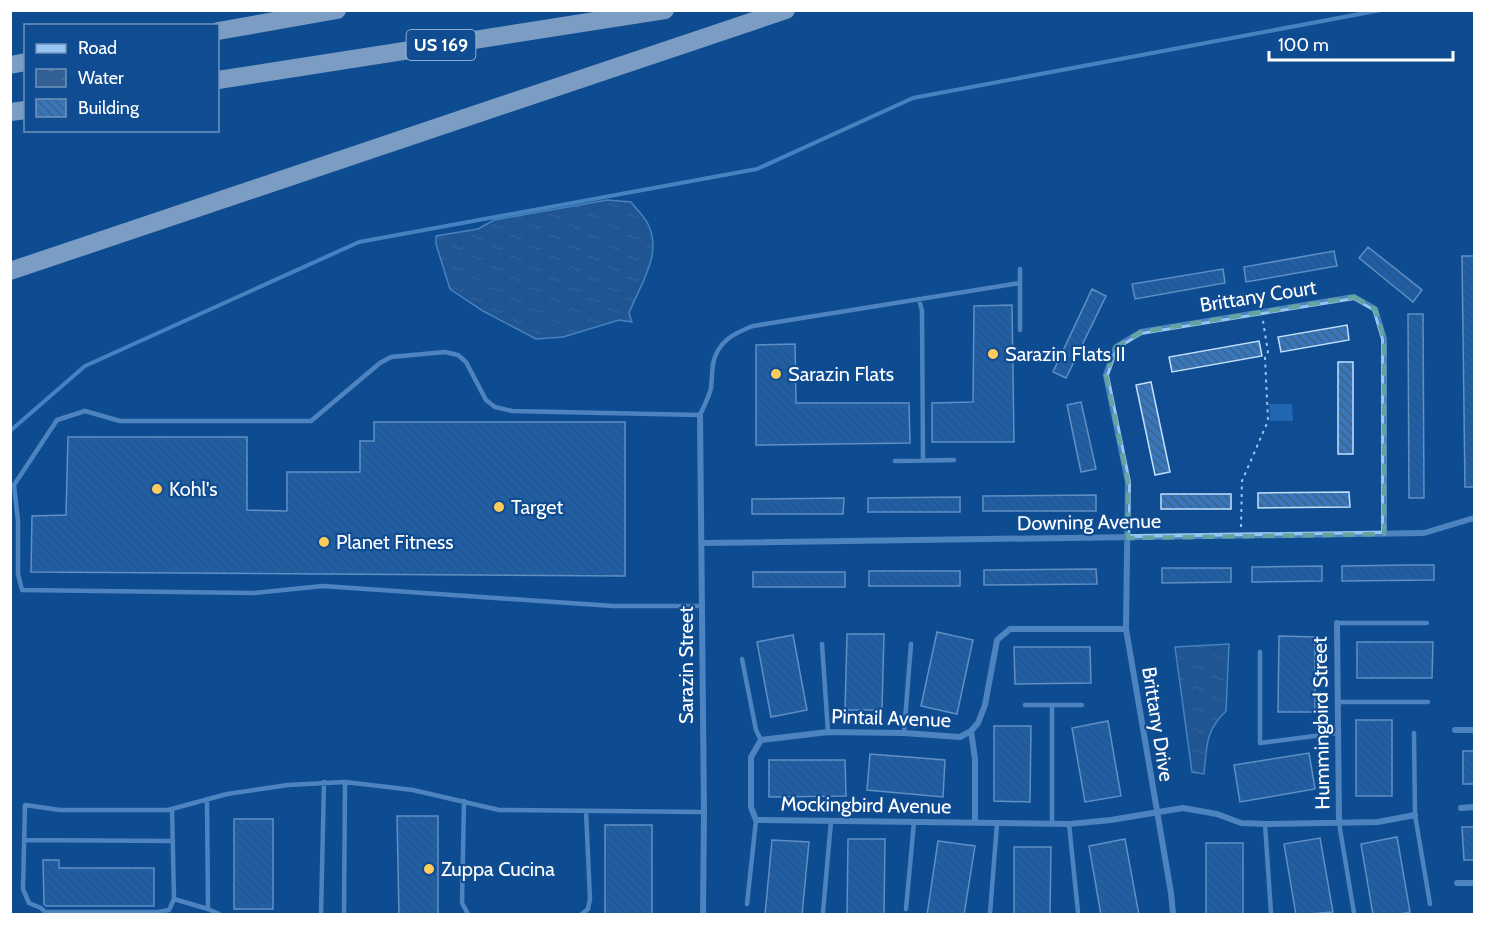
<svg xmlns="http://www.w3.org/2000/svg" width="1485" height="925" font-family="Cabin,sans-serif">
	<defs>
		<pattern id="water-ripples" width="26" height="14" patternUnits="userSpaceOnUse" patternTransform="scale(1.5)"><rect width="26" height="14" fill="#346195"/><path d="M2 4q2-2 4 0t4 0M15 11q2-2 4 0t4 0" fill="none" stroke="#5279a5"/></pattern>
		<pattern id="building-back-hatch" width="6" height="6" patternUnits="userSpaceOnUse" patternTransform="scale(1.5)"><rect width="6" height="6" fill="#3776ba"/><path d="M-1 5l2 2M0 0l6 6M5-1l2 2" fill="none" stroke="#426183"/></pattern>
	</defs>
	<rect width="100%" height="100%" fill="#0f4c91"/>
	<path fill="#2066b1" d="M1269,404H1292L1293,421H1270Z"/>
	<path fill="url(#water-ripples)" stroke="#8ac0f8" stroke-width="1.5" d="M607,200L631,202C636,209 644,216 648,224C663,254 640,285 629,313L632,322L619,320L563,337L536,339L483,311L450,289L436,244V236L478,229L494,220Z
		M1229,644L1226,711C1205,731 1207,746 1204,774L1192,772L1175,647Z"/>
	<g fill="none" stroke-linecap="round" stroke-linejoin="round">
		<path stroke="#8ac0f8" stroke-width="4" d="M10,431L85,366L359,242L757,169L913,98L1381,10"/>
	</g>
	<path fill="url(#building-back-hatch)" stroke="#c1dffe" stroke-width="1.5" d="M1368,247L1422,290L1413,302L1359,258Z
		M1334,251L1337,266L1246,282L1244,267Z
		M1462,256H1474V487H1465Z
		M1223,269L1225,283L1135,299L1132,284Z
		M1092,289L1106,296L1066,378L1053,372Z
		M1012,305L1014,442H932V403L973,402L974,306Z
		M1408,314H1423L1424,498H1409Z
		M1347,325L1349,340L1281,352L1278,337Z
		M1259,341L1262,356L1172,372L1169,357Z
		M795,344L796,403H909L910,443L756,445V345Z
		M1338,362H1353V454H1338Z
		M1151,382L1170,472L1155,475L1136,385Z
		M1081,402L1096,469L1081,472L1067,405Z
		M374,422H625V576L31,572L32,516L66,515L68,437H247V510L287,511V472H360V441H374Z
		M1349,492L1350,507L1258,508V493Z
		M1161,494H1231V509H1161Z
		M1096,495V511H983V496Z
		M960,497V512H868V498Z
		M844,498L843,514H752V499Z
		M1408,565H1434V580L1342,581V566Z
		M1322,566V581L1252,582V567Z
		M1162,568H1231V582L1162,583Z
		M1096,569L1097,584L984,585V570Z
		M869,571H960V586H869Z
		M753,572H845V587H753Z
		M937,632L973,640L957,714L921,706Z
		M847,634H884L882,710H845Z
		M793,635L807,710L771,717L757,642Z
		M1279,636L1315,637V712H1278Z
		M1357,642H1433L1432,678H1357Z
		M1014,647H1090L1091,683L1015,684Z
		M1356,720H1392V796H1356Z
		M1108,721L1121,796L1085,802L1072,728Z
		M994,726H1031L1030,802L994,801Z
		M1463,751H1474V784H1463Z
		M1309,753L1315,789L1240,802L1234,765Z
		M870,754L945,760L943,797L867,790Z
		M769,760H845L846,796L769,797Z
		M397,816H438V915H399Z
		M234,819H273V909H234Z
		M605,825H652V915H605Z
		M1462,827H1474V860H1464Z
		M1397,837L1410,912L1396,915H1373L1361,844Z
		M1320,838L1333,912L1296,915L1284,844Z
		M848,839H885L884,915H847Z
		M1125,839L1139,915H1101L1089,846Z
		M772,840L809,842L802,915H765Z
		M938,841L975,846L964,915H927Z
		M1206,843H1243V915H1206Z
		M1014,847H1051L1050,915H1014Z
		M43,860H59V868H154V906H46L44,904Z"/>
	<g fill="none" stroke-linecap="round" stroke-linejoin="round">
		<path stroke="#99c5f4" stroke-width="2" stroke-dasharray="3 4.5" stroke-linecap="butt" d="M1241,527L1242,481L1268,421L1265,357L1268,352L1263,321"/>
		<path stroke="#99c5f4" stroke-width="4.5" d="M1020,269V330
			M919,299L922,311L923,460
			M895,461L954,460
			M703,606H613L323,586L253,593L22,590L18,574V521L14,485L57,420L85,411L120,421H311L380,363L391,357L445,352L458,355L466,362L486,400L495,407L512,411L700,415C704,406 709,397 711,388C712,380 712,371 713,364C717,342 734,333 753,326L1020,283
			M1337,623H1427
			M822,644L828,732
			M1260,652V743L1338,733
			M742,659L756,730L761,740
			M1337,702H1428
			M1025,705H1052V824
			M1052,705H1082
			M904,733L911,644
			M1414,733L1415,815L1430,904
			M464,801L462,903L468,914
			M172,809L174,899L169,910L158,912H45L41,908L29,903L23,889L25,805L60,810H168L227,794L288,785L345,782L413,790L499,810L704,812
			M1339,823L1354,913
			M1069,824L1078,912
			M1265,824L1271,913
			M24,840L173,841
			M174,899L208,909L207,799
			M747,904L756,820
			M208,909L219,914
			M906,909L914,822
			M823,912L831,821
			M990,913L997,824
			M321,914L324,782
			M344,914L345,782
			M582,914L588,909L590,899L586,811"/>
		<path stroke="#99c5f4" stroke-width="6" d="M700,415L704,812L703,914
			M702,543L1424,533L1474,518
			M1337,623L1339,823
			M1126,629H1010L997,640L985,705L978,723L971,731L960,737L904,733L828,732L761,740L751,757V807L756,820L1069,824L1111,820L1183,808L1217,814L1241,823L1265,824L1378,822L1415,815
			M1455,730H1474
			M971,731L975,759V823
			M1461,808L1474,807
			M1457,883H1474
			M1173,914L1171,893L1126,629L1128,482L1106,375L1116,347L1141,332L1354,297L1375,309L1384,339V534"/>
		<path stroke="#fff" stroke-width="18" d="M218,31L337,10
			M10,65L26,62
			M218,80L665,10
			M10,112L26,110
			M10,271L786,10"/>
	</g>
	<path d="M0 0H1485V925H0ZM1354,297L1375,309L1384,339V534L1128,538V482L1106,375L1116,347L1141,332Z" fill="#0f4c91" fill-opacity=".55" fill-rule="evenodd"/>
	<path fill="none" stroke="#63a6a1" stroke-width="4.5" stroke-dasharray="12 8" stroke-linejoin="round" d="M1354,297L1375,309L1384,339V534L1128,538V482L1106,375L1116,347L1141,332Z"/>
	<g fill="#ffcb5c" stroke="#0f4c91" stroke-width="2">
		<circle cx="993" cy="354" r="6"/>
		<circle cx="776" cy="374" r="6"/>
		<circle cx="157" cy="489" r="6"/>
		<circle cx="499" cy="507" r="6"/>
		<circle cx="324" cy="542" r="6"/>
		<circle cx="429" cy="869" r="6"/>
	</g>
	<g text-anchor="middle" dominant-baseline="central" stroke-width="4.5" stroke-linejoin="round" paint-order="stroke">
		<rect fill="#0f4c91" stroke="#b7c9de" stroke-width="1.5" x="406.5" y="30" width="69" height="30" rx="4.5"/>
		<g font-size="18" font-weight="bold" fill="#fff">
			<text x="441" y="45">US 169</text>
		</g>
		<g font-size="20" fill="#fff" stroke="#0f4c91">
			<text transform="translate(1258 296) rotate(-9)">Brittany Court</text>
			<text transform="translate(1089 522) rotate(-1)">Downing Avenue</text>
			<text transform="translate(686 665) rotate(-90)">Sarazin Street</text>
			<text transform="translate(891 718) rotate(2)">Pintail Avenue</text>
			<text transform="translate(1321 723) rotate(-91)">Hummingbird Street</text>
			<text transform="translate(1158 724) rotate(81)">Brittany Drive</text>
			<text transform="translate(866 805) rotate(1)">Mockingbird Avenue</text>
		</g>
		<g font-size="20" fill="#fff" stroke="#0f4c91" text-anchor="start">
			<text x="1005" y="354">Sarazin Flats II</text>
			<text x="788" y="374">Sarazin Flats</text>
			<text x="169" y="489">Kohl's</text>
			<text x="511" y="507">Target</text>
			<text x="336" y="542">Planet Fitness</text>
			<text x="441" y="869">Zuppa Cucina</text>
		</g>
	</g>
	<rect width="1485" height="925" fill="none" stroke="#ffffff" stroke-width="24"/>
	<rect x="24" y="24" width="195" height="108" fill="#0f4c91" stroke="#6f94bd" stroke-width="1.5"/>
	<rect x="36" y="44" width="30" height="9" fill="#99c5f4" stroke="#6f94bd" stroke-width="1.5"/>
	<text x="78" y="54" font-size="18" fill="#ffffff">Road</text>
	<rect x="36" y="69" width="30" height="18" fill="url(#water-ripples)" stroke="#6f94bd" stroke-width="1.5"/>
	<text x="78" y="84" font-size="18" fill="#ffffff">Water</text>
	<rect x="36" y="99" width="30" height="18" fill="url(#building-back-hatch)" stroke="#6f94bd" stroke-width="1.5"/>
	<text x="78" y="114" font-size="18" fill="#ffffff">Building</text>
	<path d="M1269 51v9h184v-9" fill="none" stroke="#ffffff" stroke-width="3"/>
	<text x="1278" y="51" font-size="18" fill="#ffffff" stroke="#0f4c91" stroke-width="4.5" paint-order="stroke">100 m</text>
</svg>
